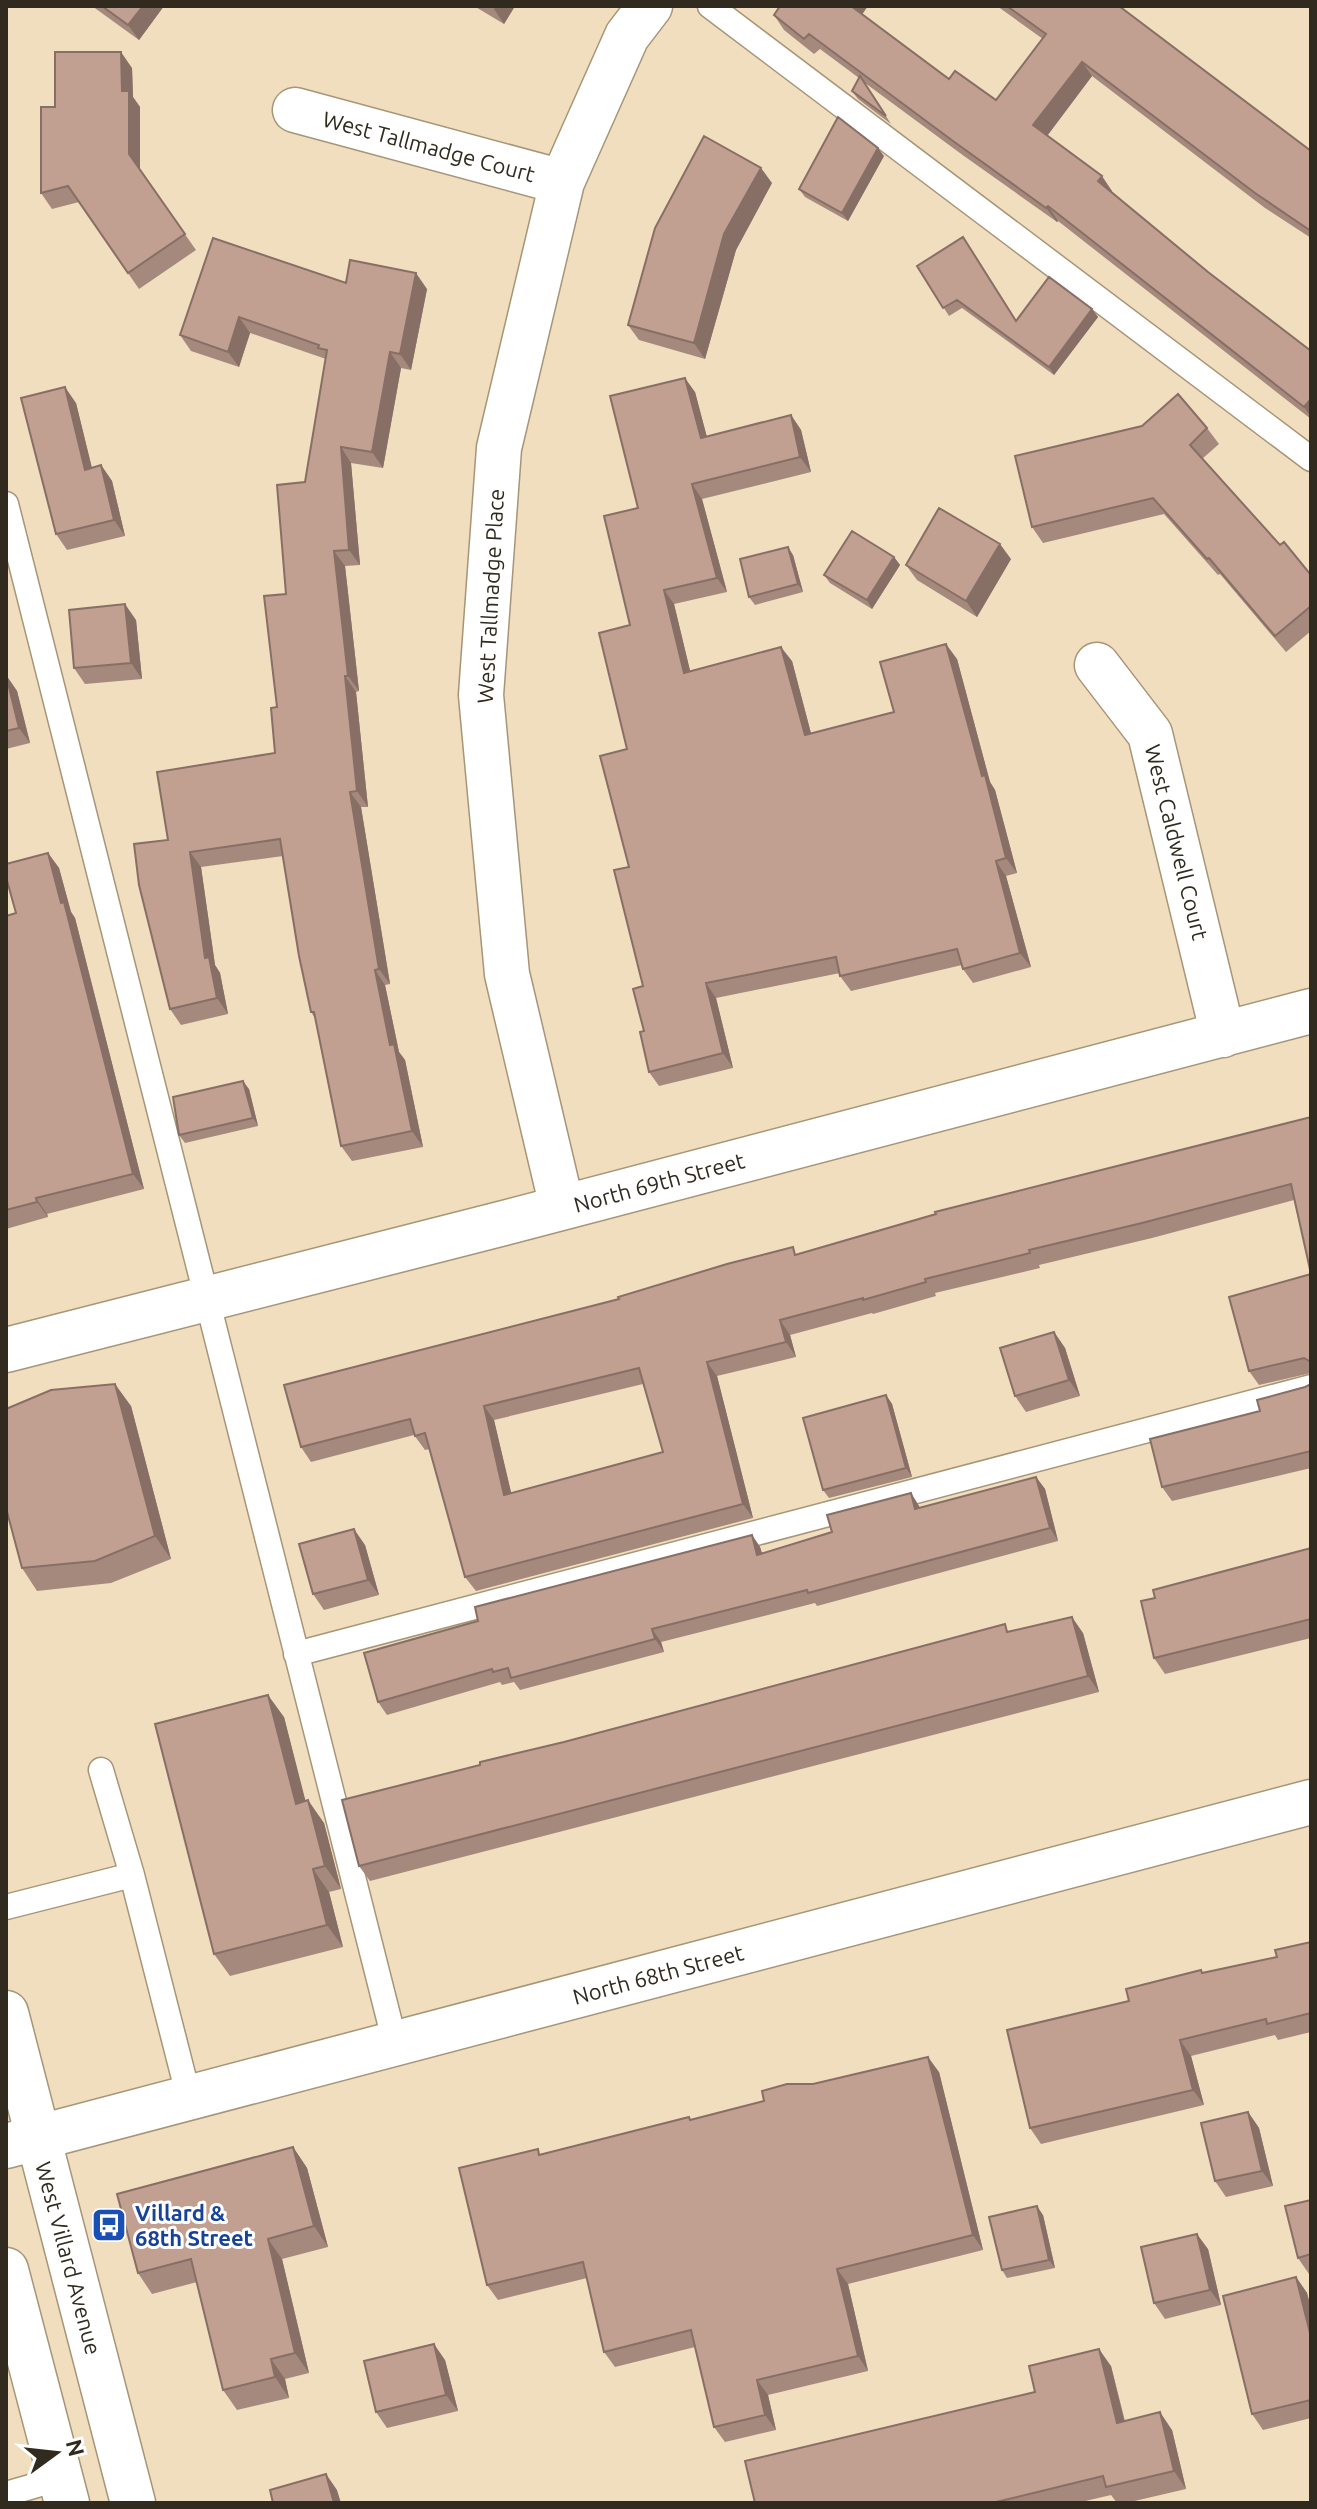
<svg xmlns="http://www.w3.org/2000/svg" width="1317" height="2509" font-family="Ubuntu,sans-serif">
	<rect width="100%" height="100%" fill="#f1debf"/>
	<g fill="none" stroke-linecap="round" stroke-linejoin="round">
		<g stroke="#a79578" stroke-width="27">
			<path id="lane" d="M710,6L1311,459
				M6,504L395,2043
				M296,1654L1311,1387
				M101,1770L132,1875
				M6,1907L132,1875L189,2098
				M6,2494L61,2478"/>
		</g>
		<g stroke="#a79578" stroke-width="47">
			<path id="street" d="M295,110L562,182
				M1097,665L1150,734L1223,1035
				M562,1207L507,974L481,695L499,448L562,182L627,36L650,6
				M6,1350L504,1223L1311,1011"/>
		</g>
		<g stroke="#a79578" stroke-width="47">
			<path id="secondary" d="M6,2013L133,2503
				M6,2146L1311,1802
				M6,2270L67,2503"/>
		</g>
		<use href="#lane" stroke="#fff" stroke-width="24"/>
		<use href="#street" stroke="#fff" stroke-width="44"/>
		<use href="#secondary" stroke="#fff" stroke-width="44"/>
	</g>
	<path fill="#a6897d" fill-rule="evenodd" d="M92,6H164L139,40Z
		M474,6H515L504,24Z
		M997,6H1119L1311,151V238L1265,208L1092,76L1047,136L1112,191L1111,192L1208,272L1311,351V419L1058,221L1057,222L964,156L865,83L891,124L858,99L852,91L859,78L820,49L814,54L784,30L774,15L862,14L949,79L996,100L1043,39Z
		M132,68L133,97L140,107V170L196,250L139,289L79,202L52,209L41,193Z
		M884,156L848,221L805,197L799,189Z
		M772,183L736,250L705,359L639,340L628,325Z
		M917,266L1017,321L1092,309L1098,317L1054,375L962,308L949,316Z
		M346,283L427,289L411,370L401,368L383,468L351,463L360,565L345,566L359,691L356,692L368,807H361L390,984L385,985L399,1052L405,1060L423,1147L352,1161L341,1146L315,1018L311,1012L283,856L201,867L215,965L220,973L228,1014L181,1025L170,1009L168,840L275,753L286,594L326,359L250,333L239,367L191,351L180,335Z
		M695,392L707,437L791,415L801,430L811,472L702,499L727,592L674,604L690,671L792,661L811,733L894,712L957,659L990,782L995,790L1017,873L1006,876L1031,967L973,983L963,969L962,965L851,991L840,976V973L716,998L733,1068L659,1086L649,1072L644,1031L643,986L629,867L627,749L638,508Z
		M76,403L92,468L101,465L112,481L125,536L67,550L56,534Z
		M1207,428L1219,444L1202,459L1280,545L1311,575V631L1286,652L1220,574L1218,575L1164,514L1043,543L1032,527Z
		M793,555L803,592L755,605L749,597Z
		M894,557L900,565L872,609L830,583L824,575Z
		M1011,559L977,617L917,580L906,565Z
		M136,620L142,679L85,684L74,668Z
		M6,675L17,691L30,743L6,749Z
		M48,853L59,868L71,912L75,918L144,1189L47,1214L48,1217L6,1229V916L16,913Z
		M249,1089L258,1126L185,1143L179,1135Z
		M1311,1117V1373L1259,1385L1249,1371L1311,1274L1294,1200L1152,1238L1039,1265L1040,1268L935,1293L936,1296L873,1314L872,1313L790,1335L796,1357L717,1376L753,1518L476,1591L465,1577L430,1449L425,1450L414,1435L311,1462L301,1447L798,1254ZM643,1384L663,1452L511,1493L494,1420Z
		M1054,1332L1065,1348L1080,1396L1026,1412L1015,1396Z
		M1311,1384V1468L1172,1501L1162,1487L1260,1411Z
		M886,1395L892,1404L912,1477L829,1498L823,1490Z
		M131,1406L171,1559L111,1583L37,1591L22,1568Z
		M1036,1477L1045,1489L1058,1541L817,1606L815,1603L661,1642L664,1652L520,1690L514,1682L502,1685L500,1682L387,1715L378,1702L478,1621L752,1535L760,1547L762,1553L832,1532L911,1493L920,1508Z
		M365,1545L379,1595L324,1610L313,1594Z
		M1311,1548V1638L1165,1674L1154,1658L1155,1598Z
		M1010,1631L1083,1633L1099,1692L370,1881L359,1866L480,1765L564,1742Z
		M284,1717L305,1801L324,1823L341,1889L329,1892L343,1947L230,1976L214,1954Z
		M1311,1942V2032L1278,2040L1275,2035L1191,2056L1204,2105L1041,2144L1030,2128L1129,2001L1203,1973L1277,1957Z
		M939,2072L983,2250L848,2284L868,2371L768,2395L776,2430L725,2442L714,2427L695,2347L615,2367L604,2352L587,2278L498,2300L487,2285L541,2154L689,2117L691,2120L764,2101L813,2084Z
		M1248,2112L1259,2128L1273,2186L1226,2197L1215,2181Z
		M293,2147L307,2168L328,2247L282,2259L309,2373L285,2379L289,2398L237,2410L223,2390L197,2282L152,2294L138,2273Z
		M1311,2200V2273L1309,2274L1298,2258Z
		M1043,2215L1055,2268L1007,2278L1002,2270Z
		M1208,2249L1221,2305L1165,2319L1154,2303Z
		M1296,2277L1307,2293L1311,2308V2418L1263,2430L1252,2414Z
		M445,2360L458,2411L387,2428L376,2412Z
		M1111,2366L1125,2421L1172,2430L1186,2489L1126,2503H1117L1111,2495L1077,2503H755L1035,2392Z"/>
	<path fill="#876f66" d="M143,6H164L139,40L128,25Z
		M496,6H515L504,24L494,9Z
		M850,6H868L859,19Z
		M121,52L132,68L133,97L140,107V170L129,154L122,91Z
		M1082,62L1092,76L1044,140L1033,125Z
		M878,148L884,156L848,221L842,213Z
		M761,168L772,183L736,250L705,359L694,343L724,234Z
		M1102,176L1112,191L1108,196L1098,181Z
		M1048,206L1058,221L1057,222L1046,208Z
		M416,273L427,289L411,370L400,354Z
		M1092,309L1098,317L1054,375L1049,367Z
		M239,317L250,333L239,367L228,352Z
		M390,352L401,368L383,468L372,452Z
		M685,378L695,392L711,453L701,438Z
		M65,387L76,403L96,485L85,470Z
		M1311,399V417L1304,407Z
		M791,415L801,430L811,472L800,457Z
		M341,447L351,463L360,565L349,550Z
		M101,465L112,481L125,536L114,520Z
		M692,484L702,499L727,592L717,578Z
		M1000,544L1011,559L977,617L966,601Z
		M788,547L793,555L803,592L798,584Z
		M334,551L345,566L359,691L348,676Z
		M894,557L900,565L872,609L867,600Z
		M664,590L674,604L694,687L684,673Z
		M125,604L136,620L142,679L131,663Z
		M946,644L957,659L990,782L995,790L1017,873L1006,858L982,776Z
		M781,647L792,661L815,749L805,735Z
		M6,675L17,691L30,743L19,728Z
		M345,676L356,692L368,807L357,791Z
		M350,792L361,807L390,984L379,969Z
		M190,852L201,867L215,965L220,973L228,1014L217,998L205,958Z
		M48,853L59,868L71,912L75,918L144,1189L133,1174Z
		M996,861L1006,876L1031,967L1020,953Z
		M375,970L385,985L399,1052L405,1060L423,1147L412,1131L390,1045Z
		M706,983L716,998L733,1068L723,1053Z
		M243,1081L249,1089L258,1126L253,1118Z
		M36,1198L47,1214L48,1217L37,1202Z
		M780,1320L790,1335L796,1357L786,1342Z
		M1054,1332L1065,1348L1080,1396L1069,1380Z
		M707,1362L717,1376L753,1518L743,1504Z
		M115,1384L131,1406L171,1559L155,1536Z
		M886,1395L892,1404L912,1477L906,1468Z
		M484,1406L494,1420L515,1509L504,1495Z
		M1036,1477L1045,1489L1058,1541L1050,1528Z
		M911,1493L919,1506L924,1522L915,1509Z
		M354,1529L365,1545L379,1595L368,1580Z
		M752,1535L760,1547L766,1568L757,1555Z
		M1072,1617L1083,1633L1099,1692L1088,1676Z
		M652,1629L661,1642L664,1652L655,1639Z
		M268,1695L284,1717L312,1826L296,1804Z
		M308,1800L324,1823L341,1889L325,1866Z
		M313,1869L329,1892L343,1947L327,1925Z
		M1180,2040L1191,2056L1204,2105L1193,2090Z
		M928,2057L939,2072L983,2250L973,2235Z
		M1248,2112L1259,2128L1273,2186L1262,2171Z
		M293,2147L307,2168L328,2247L314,2226Z
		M1037,2206L1043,2215L1055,2268L1049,2260Z
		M1197,2234L1208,2249L1221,2305L1210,2290Z
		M268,2239L282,2259L309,2373L295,2353Z
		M837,2269L848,2284L868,2371L858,2356Z
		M1296,2277L1307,2293L1311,2308V2337Z
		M434,2344L445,2360L458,2411L446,2395Z
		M1099,2349L1111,2366L1129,2441L1117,2423Z
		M271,2359L285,2379L289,2398L275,2377Z
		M757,2380L768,2395L776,2430L765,2415Z
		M1160,2412L1172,2430L1186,2489L1174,2471Z
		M326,2474L337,2490L341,2503H334Z"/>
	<path fill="#c19f91" stroke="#876f66" stroke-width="2" fill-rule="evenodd" d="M102,6H143L128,25Z
		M780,6H851L949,79L955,71L996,100L1046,34L1007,6H1119L1311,151V231L1255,193L1082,62L1033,125L1102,176L1098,181L1208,272L1311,351V399L1304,407L1048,206L1046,208L953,141L809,34L804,39L774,15Z
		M55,52H121L122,91H129V154L185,234L128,273L68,186L41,193V107H55Z
		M860,76L886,116L852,91Z
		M838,117L878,148L842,213L799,189Z
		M704,136L761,168L724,234L694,343L628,325L655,228Z
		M963,237L1016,321L1049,277L1092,309L1049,367L957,300L943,308L917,266Z
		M213,238L346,283L350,260L416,273L400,354L390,352L372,452L341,447L349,550L334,551L348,676H345L357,791L350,792L379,969L375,970L390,1045L394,1044L412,1131L341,1146L314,1012H311L299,956L280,839L190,852L205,958L209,957L217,998L170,1009L139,885L134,844L168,840L157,772L275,753L271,708L277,707L264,596L286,594L277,485L305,482L327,350L318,348L319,345L239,317L228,352L180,335Z
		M685,378L701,438L791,415L800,457L692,484L717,578L664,590L684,673L781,647L805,735L894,712L880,662L946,644L982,776L985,775L1006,858L996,861L1020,953L963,969L957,949L840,976L836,957L706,983L723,1053L649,1072L640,1032L644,1031L633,989L643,986L614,870L629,867L600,756L627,749L599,633L630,625L604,516L638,508L610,396Z
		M65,387L85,470L101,465L114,520L56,534L21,398Z
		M1178,394L1207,428L1190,445L1280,545L1284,542L1311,575V606L1275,636L1209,558L1207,559L1153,498L1032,527L1015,456L1142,426Z
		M939,508L1000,544L966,601L906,565Z
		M852,531L894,557L867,600L824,575Z
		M788,547L798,584L749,597L740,559Z
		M125,604L131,663L74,668L69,610Z
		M6,675L19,728L6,731Z
		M48,853L61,903L64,902L133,1174L36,1198L37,1202L6,1210V916L16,913L6,877V864Z
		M243,1081L253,1118L179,1135L173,1097Z
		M1311,1117V1362L1304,1358L1249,1371L1229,1297L1311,1274L1291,1184L1142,1223L1029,1250L1030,1253L925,1279L926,1282L863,1300V1298L780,1320L786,1342L707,1362L743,1504L465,1577L425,1433L415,1436L410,1419L301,1447L284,1385L619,1299L618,1297L727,1264L793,1247L795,1255L936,1214L935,1212ZM639,1368L663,1452L504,1495L484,1406Z
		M1054,1332L1069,1380L1015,1396L1000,1348Z
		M115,1384L155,1536L95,1561L22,1568L6,1508V1409L51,1390Z
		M1311,1384V1451L1162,1487L1150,1439L1260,1411L1257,1400L1305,1387Z
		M886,1395L906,1468L823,1490L803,1418Z
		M1036,1477L1050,1528L808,1593L807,1590L652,1629L655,1639L511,1678L508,1668L493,1672L492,1669L378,1702L364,1653L478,1621L475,1607L752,1535L757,1555L832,1532L827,1515L911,1493L915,1509Z
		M354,1529L368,1580L313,1594L299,1544Z
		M1311,1548V1619L1154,1658L1141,1601L1155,1598L1153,1590Z
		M1072,1617L1088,1676L359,1866L342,1800L480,1765V1762L564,1742L1005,1624L1007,1632Z
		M268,1695L296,1804L308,1800L325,1866L313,1869L327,1925L214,1954L155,1724Z
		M1311,1942V2013L1267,2024L1266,2019L1180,2040L1193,2090L1030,2128L1007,2030L1129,2001L1126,1989L1201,1970L1202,1973L1277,1957L1275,1950Z
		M928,2057L973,2235L837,2269L858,2356L757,2380L765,2415L714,2427L691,2330L604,2352L583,2262L487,2285L459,2168L538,2149L539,2155L689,2117L690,2120L764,2101L762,2091L787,2084H813Z
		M1248,2112L1262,2171L1215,2181L1201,2123Z
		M293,2147L314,2226L268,2239L295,2353L271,2359L275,2377L223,2390L191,2259L138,2273L117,2194Z
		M1311,2200V2254L1298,2258L1285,2206Z
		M1037,2206L1049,2260L1002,2270L989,2217Z
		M1197,2234L1210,2290L1154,2303L1141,2247Z
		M1296,2277L1311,2337V2400L1252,2414L1223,2296Z
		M434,2344L446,2395L376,2412L364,2361Z
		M1099,2349L1117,2423L1160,2412L1174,2471L1106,2487L1103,2476L992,2503H755L745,2461L1035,2392L1029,2366Z
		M326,2474L334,2503H273L270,2490Z"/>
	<defs>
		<g id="bus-square" transform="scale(1.8)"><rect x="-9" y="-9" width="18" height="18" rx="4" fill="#1a4fb4" stroke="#fff"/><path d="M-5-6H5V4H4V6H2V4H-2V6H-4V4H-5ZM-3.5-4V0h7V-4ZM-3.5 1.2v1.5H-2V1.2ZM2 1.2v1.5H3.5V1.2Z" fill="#fff"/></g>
	</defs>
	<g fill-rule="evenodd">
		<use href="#bus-square" x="109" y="2225"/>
	</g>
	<g text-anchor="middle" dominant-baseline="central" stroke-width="6" stroke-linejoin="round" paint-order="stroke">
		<g font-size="22" fill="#312a1e" stroke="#fff">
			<text transform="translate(429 146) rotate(15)">West Tallmadge Court</text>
			<text transform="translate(490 596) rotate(-87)">West Tallmadge Place</text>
			<text transform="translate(1177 842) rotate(76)">West Caldwell Court</text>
			<text transform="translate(659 1182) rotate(-15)">North 69th Street</text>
			<text transform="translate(658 1974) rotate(-15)">North 68th Street</text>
			<text transform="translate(69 2258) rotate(75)">West Villard Avenue</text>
		</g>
		<g font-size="22" font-weight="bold" fill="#164399" stroke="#fff" text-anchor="start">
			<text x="135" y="2212">Villard &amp;<tspan x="135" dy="25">68th Street</tspan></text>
		</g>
	</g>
	<rect width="1317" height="2509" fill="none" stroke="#312a1e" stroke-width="16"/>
	<g transform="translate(56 2453) rotate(75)" stroke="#ffffff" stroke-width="6" paint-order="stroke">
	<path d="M0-6L14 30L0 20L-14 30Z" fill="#312a1e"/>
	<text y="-12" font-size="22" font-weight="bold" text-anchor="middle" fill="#312a1e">N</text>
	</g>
</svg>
